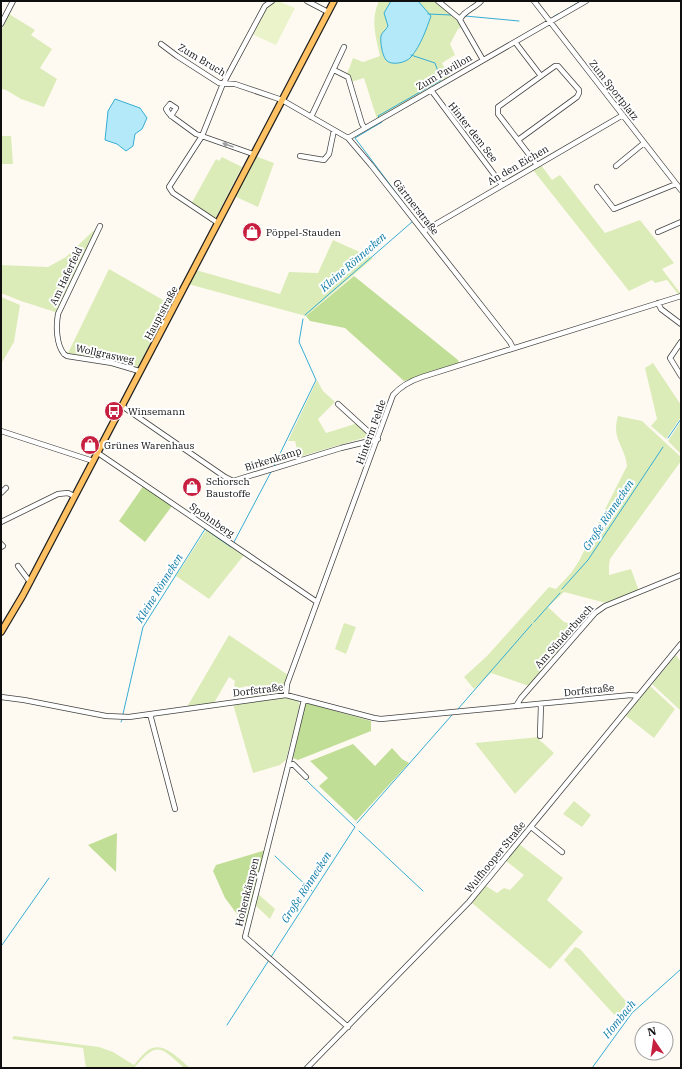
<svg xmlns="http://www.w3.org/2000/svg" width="682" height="1069" font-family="'IBM Plex Serif',serif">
	<rect width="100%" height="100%" fill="#fffaf1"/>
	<path fill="#dbecb8" d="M379,1H436L456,17L461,27L458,29L450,44L455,55L442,63L449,77L377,119L364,78L351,82L347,74L353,58L363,62L380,56C376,37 370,20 379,1Z
		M9,14L35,30L31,35L52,49L40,68L57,79L44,107L21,99L6,90L1,89V31Z
		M1,136H11L13,164H1Z
		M255,156L274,163L258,207L234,196Z
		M222,157L242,167L215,219L191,204L216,159L219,161Z
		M541,165L552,180L560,175L605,233L640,220L674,263L662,269L681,294H678L667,280L655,283L652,280L629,291L533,170Z
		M97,230L58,313L21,301L1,293V265L48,267L66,257L93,231Z
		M333,240L373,258L306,316L188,284L196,270L280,294L289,272L318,273Z
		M109,269L170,304L138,367L68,353Z
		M1,297L20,305L14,342L1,364Z
		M653,363L681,405V417L666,439L651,426L657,419L645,368Z
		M317,380L323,391L335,402L318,419L326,433L358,423L370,436L299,457L295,441H288Z
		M618,416L642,421L681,457V461L610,559L609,565V575L631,569L639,591L606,603L564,592L548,607L564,622L581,627L529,686L491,673L474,689L464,677L487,656L549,587L556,589L571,573L579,561L627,466C625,445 611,440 618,416Z
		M681,421V454L668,441Z
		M206,530L244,555L209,599L176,576Z
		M344,623L356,627L346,654L335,649Z
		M229,635L288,675L283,691L281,693L251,698L253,688L247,686L239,688L234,686L235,681L229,677L214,703L187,707Z
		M676,655L681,662V711L652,684Z
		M650,686L675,709L654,738L626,716Z
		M286,697L298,700L300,706L286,760L280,765L253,773L233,704Z
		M539,737L540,741L542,742L554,753L515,794L475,743Z
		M574,801L591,815L582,827L563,814Z
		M519,844L563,878L547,900L583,932L550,969L472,903L486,886L497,893L504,888L510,890L524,875L506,861Z
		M257,893L275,909L270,919L255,905Z
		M575,947L580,949L631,1007L620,1021L564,960Z
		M14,1036L99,1047L113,1052L134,1065C138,1060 142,1055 147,1051C162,1039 179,1059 190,1068H184C160,1046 157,1041 134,1068H86L83,1048L12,1039Z"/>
	<path fill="#c1de96" d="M354,276L458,360L459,364L404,381L345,328L310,321L306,316Z
		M144,485L172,506L145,542L119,521Z
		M307,703L371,721V731L298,760L293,758L305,704Z
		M353,744L375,766L392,748L402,759L409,763L356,821L319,786L328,778L310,761Z
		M117,833L116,872L88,845Z
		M266,850L246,926L225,898L213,871L216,865Z"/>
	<path fill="#ebf3ca" d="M275,1H278L295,8L276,45L252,34L267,6Z"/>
	<path fill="#b3e9f9" stroke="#36add4" d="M391,1H418L431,16C426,30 421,45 411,57C406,63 391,66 386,60C382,55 380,41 381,36C382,32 386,30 388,26L384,13Z
		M115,99L140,108L147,118L142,129L135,134L133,146L126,151L117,144L105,140L108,111Z"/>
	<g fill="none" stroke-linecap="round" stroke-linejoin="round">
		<path stroke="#36add4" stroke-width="1" d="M562,12L581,1
			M428,14L451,15
			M465,16L519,21
			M553,17L558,14
			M379,117L378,116L441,80L435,63L411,55
			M382,122L355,138L403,202
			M305,315L412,222
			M668,438L681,419
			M274,466L316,380L299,342L303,319
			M234,542L271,472
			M562,589L588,560L663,447
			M534,622L560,593
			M458,709L532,624
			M123,714L143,627L205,529L231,547
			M121,722L122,720
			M357,823L452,715
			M359,831L423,891
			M275,856L312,891
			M1,944L2,945L49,878
			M271,957L355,827L307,781
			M227,1025L269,960
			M592,1068L632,1013L681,969"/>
		<g stroke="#424242" stroke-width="6">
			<path id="minor" d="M307,1L328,12
				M438,1L460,19
				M481,1C475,8 462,12 460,20L483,60
				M534,1L681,190
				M1,24L13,1
				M515,42L541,76L498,107V114L537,165
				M161,44L177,56L219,83L235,84L282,100L348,138L371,165L510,342L513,348
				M334,70L348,77L362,124L365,128
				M431,90L502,185
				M171,116L176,108L170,104L166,109C168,113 171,116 174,118L196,134L253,154
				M311,117L344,47
				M348,138L586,1
				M518,140L577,97L579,93V90L558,66H555L541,76
				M300,156L324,160L329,154L334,130
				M616,166L644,143
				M597,187L614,209L676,184
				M218,223L173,193L169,187L202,136L222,86L265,6L272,1
				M100,226L58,314C56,326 56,344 64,354L67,356L112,363L139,371
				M424,231L623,115
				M658,232L681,222
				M658,303L661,309L681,324
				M681,342L670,358L681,376
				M338,404L372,435L373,439
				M122,406L225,477L233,481L341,448L378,439
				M1,431L93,461
				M98,453L317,602
				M1,493L6,488
				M1,522L58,494L68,493L74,496
				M1,544L3,546L1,547
				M18,566L30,582
				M286,695L287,684L393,395C401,386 410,381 422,377L681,296
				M1,697L24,700L106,716L129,717L286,695L374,718L381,719L631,695L638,696
				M304,700L288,766L293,764L306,777
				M516,706L521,698L595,613L605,606L681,575
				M150,714L175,809
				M540,736L541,704
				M288,766L245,937L348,1027
				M531,827L562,852
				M307,1068L469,902L681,644"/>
		</g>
		<g stroke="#202020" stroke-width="8">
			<path id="major" d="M1,632L23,595L334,1"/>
		</g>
		<use href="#minor" stroke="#fff" stroke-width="4.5"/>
		<use href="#major" stroke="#ffc161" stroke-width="5.5"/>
	</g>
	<defs><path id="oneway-solid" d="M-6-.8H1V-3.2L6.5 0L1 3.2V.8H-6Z"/></defs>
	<use fill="#9f9f9f" href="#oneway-solid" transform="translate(228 145) rotate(-160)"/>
	<defs>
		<g id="shop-disc" transform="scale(1)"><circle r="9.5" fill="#c71f40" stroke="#fff"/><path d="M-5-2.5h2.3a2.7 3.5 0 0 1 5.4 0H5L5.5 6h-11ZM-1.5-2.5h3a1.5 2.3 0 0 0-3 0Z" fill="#fff"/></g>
		<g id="bus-disc" transform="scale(1)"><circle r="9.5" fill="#c71f40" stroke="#fff"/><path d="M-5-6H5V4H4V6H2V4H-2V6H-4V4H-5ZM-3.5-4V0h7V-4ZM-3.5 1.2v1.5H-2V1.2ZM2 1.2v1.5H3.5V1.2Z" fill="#fff"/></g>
	</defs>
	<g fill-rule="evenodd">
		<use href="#shop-disc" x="252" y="232"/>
		<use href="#bus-disc" x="114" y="411"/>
		<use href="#shop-disc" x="90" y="445"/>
		<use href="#shop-disc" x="192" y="487"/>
	</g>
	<g text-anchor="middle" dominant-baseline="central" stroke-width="4" stroke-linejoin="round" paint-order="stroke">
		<g font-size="10" fill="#0f0f0f" stroke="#fff">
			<text transform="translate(202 60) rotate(31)">Zum Bruch</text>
			<text transform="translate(444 72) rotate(-30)">Zum Pavillon</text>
			<text transform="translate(614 90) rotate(52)">Zum Sportplatz</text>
			<text transform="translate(473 132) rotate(52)">Hinter dem See</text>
			<text transform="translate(518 165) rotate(-30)">An den Eichen</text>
			<text transform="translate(416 207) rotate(52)">Gärtnerstraße</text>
			<text transform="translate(66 276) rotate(-65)">Am Haferfeld</text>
			<text transform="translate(161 313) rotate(-62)">Hauptstraße</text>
			<text transform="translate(105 354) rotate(12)">Wollgrasweg</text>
			<text transform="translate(371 432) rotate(-70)">Hinterm Felde</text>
			<text transform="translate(273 459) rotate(-17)">Birkenkamp</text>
			<text transform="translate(212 520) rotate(35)">Spohnberg</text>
			<text transform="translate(564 636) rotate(-48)">Am Sünderbusch</text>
			<text transform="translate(258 690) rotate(-7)">Dorfstraße</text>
			<text transform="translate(589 690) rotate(-6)">Dorfstraße</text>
			<text transform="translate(495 857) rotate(-51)">Wulfhooper Straße</text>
			<text transform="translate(247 892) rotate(-76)">Hohenkämpen</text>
		</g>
		<g font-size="10" fill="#0f0f0f" stroke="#fff" text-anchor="start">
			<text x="266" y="232">Pöppel-Stauden</text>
			<text x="128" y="411">Winsemann</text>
			<text x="104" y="445">Grünes Warenhaus</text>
			<text x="206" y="481">Schorsch<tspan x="206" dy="12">Baustoffe</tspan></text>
		</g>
		<g font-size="11" font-style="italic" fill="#117da8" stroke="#fff">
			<text transform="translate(353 262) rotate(-41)">Kleine Rönnecken</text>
			<text transform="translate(608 515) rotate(-56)">Große Rönnecken</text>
			<text transform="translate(159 588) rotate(-58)">Kleine Rönneken</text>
			<text transform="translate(306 887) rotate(-57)">Große Rönnecken</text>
			<text transform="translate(619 1019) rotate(-51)">Hombach</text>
		</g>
	</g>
	<rect width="682" height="1069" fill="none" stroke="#0f0f0f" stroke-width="4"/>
	<g transform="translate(654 1041) rotate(347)"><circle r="19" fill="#ffffff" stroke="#9f9f9f"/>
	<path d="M0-3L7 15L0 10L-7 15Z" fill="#c71f40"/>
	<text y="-6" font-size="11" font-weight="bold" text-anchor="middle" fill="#0f0f0f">N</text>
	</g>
</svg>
